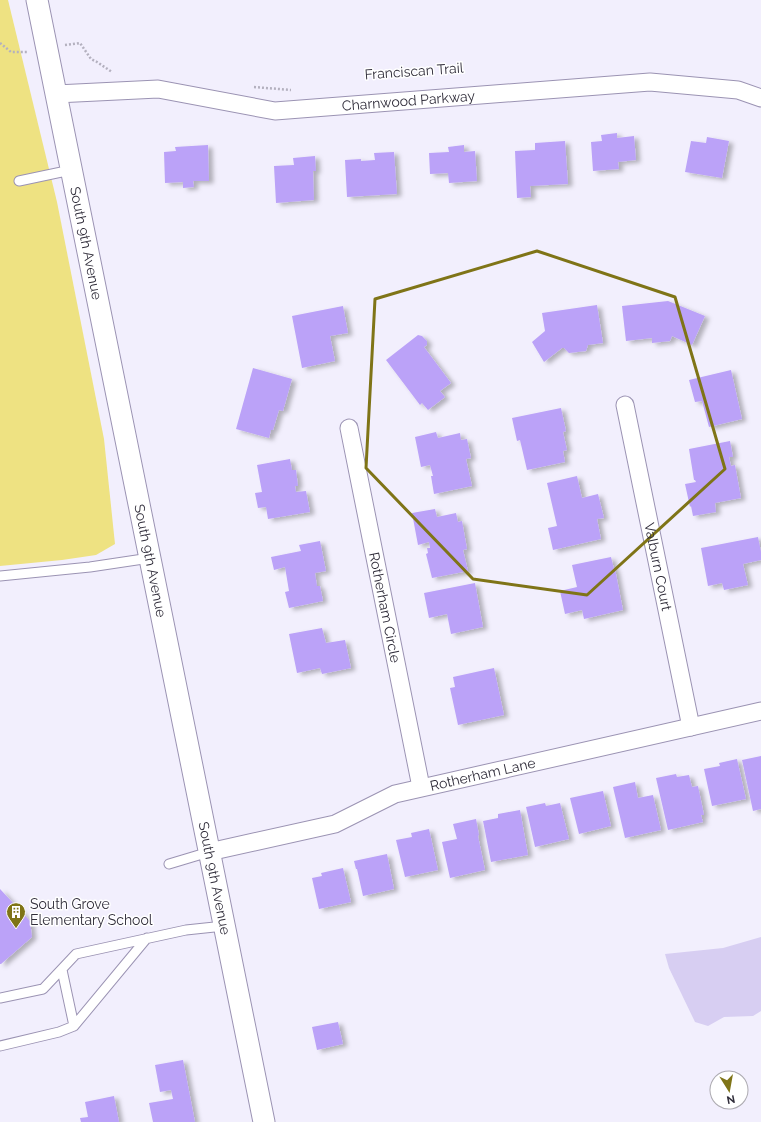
<svg xmlns="http://www.w3.org/2000/svg" width="761" height="1122" font-family="Raleway,sans-serif">
	<defs>
		<filter id="shadow"><feDropShadow dx="4.5" dy="2.5" stdDeviation="2" flood-color="#0004"/></filter>
	</defs>
	<rect width="100%" height="100%" fill="#f2effd"/>
	<path fill="#eee282" d="M0,0H8L57,202L104,439L115,544L96,555L62,560L0,566Z"/>
	<path fill="#d7cef2" d="M761,937V1011L753,1016L724,1017L708,1026L695,1022L669,968L665,954L723,948Z"/>
	<path fill="#bba2f8" filter="url(#shadow)" d="M617,133V138L634,136L636,160L618,162L619,169L593,171L591,142L602,141L601,135Z
		M707,137L729,141L722,178L685,172L691,141L706,143Z
		M565,141L568,184L530,186L531,197L517,198L515,151L535,150V143Z
		M208,145L209,181H193L194,187L183,188V182L165,183L164,152L176,151L175,147Z
		M464,145V152L475,151L477,181L449,183L448,173L430,174L429,153L449,152L448,147Z
		M394,152L397,194L347,197L345,160L361,159V161L375,160L374,153Z
		M315,156L316,171H313L314,200L276,203L274,166L294,165L293,158Z
		M668,301L705,316L692,345L672,336L670,341L652,343V338L626,341L622,306Z
		M597,305L603,343L588,345L586,351L569,353L564,348H562L544,362L532,342L545,331L542,313Z
		M343,306L348,333L330,336L335,361L302,368L292,316Z
		M418,335L422,336L427,341V345L424,347L451,383L440,391L445,397L428,410L422,403L420,405L386,360Z
		M253,368L292,379L283,411L279,410L273,430H271L269,438L236,429Z
		M731,370L742,419L709,427L702,401L695,402L689,380Z
		M561,408L566,431L563,432L567,450L563,451L565,462L527,470L520,440L517,441L512,418Z
		M436,432L438,438L460,433L461,440L467,439L471,458L466,459L472,486L434,494L431,476H433L430,465L421,467L415,437Z
		M730,441L733,457H729L731,466L735,465L741,498L715,503L716,512L693,516L691,506L690,507L685,484L696,482L695,480H694L689,449Z
		M290,459L292,470H296L298,486H295L296,492L306,491L310,512L268,519L266,507L258,508L255,493L262,492L257,465Z
		M577,476L582,498L598,494L604,518L597,519L601,539L553,550L548,528L557,526L547,483Z
		M435,509L437,517L456,513L458,522L462,521L467,549L463,550L468,571L432,578L426,554L428,553L427,548H430L429,542L418,545L412,513Z
		M758,537L761,552V560L743,564L748,585L724,590L722,583L708,586L701,548Z
		M320,541L326,571L315,573L317,586H320L323,601L289,608L285,592L289,591L285,567L274,570L271,557L301,551L299,545Z
		M611,557L614,569H615L623,610L584,619L582,610L565,614L560,591L577,587L572,565Z
		M475,583L483,627L451,634L447,614L429,618L424,593Z
		M322,628L326,643L345,640L351,668L322,674L320,668L297,673L289,634Z
		M494,668L504,715L458,725L450,688L455,687L453,677Z
		M761,756V809L753,811L742,760Z
		M737,759L746,799L712,806L704,769L720,766L719,763Z
		M676,774L677,777L689,775L692,787L698,786L704,815H701L703,822L668,830L656,778Z
		M635,782L638,798L653,795L661,830L625,838L613,787Z
		M603,791L611,826L579,834L570,798Z
		M545,803L546,806L560,803L569,839L535,847L526,807Z
		M520,810L528,855L491,862L483,821L498,818V814Z
		M476,819L479,835L478,836L485,870L450,878L442,842L457,839L453,824Z
		M429,829L438,870L405,877L396,840L412,837L411,833Z
		M387,854L394,889L363,896L357,869H356L354,861Z
		M343,868L351,902L319,909L312,878L322,876L321,873Z
		M0,889L30,921L32,937L1,964H0Z
		M338,1022L343,1044L317,1050L312,1027Z
		M183,1060L195,1122H153L149,1103L173,1099L171,1090L160,1092L155,1065Z
		M114,1096L119,1122H81L80,1118L88,1117L85,1102Z"/>
	<g fill="none" stroke-linecap="round" stroke-linejoin="round">
		<g stroke="#9b93b3" stroke-width="11">
			<path id="service" d="M19,181L71,170
				M0,576L90,567L150,558
				M169,864L209,852
				M62,970L74,1026
				M0,998L43,989L76,954L186,930L224,926
				M0,1046L59,1032L74,1026L147,938"/>
		</g>
		<g stroke="#9b93b3" stroke-width="19">
			<g id="minor">
				<path id="s1" d="M56,94L158,89L275,111L650,82L738,90L761,98"/>
				<path id="s2" d="M625,405L691,727"/>
				<path id="s3" d="M349,428L421,787"/>
				<path id="s4" d="M209,852L335,824L395,794L761,711"/>
			</g>
		</g>
		<g stroke="#9b93b3" stroke-width="23">
			<g id="tertiary">
				<path id="s5" d="M37,0L264,1122"/>
			</g>
		</g>
		<path stroke="#b4b1bf" stroke-width="2.5" stroke-dasharray="2 2" stroke-linecap="butt" d="M0,43L11,52H27
			M65,45L80,43L91,59L97,62L112,72
			M254,87L291,90"/>
		<use href="#service" stroke="#fff" stroke-width="9"/>
		<use href="#minor" stroke="#fff" stroke-width="17"/>
		<use href="#tertiary" stroke="#fff" stroke-width="21"/>
	</g>
	<path fill="none" stroke="#7f7417" stroke-width="3" stroke-linejoin="round" d="M537,251L675,297L725,469L587,595L473,579L366,468L375,299Z"/>
	<defs>
		<g id="building-pin" transform="scale(1)"><path d="M0 17L-7.5 6A9.5 9.5 0 1 1 7.5 6Z" fill="#7f7417" stroke="#fff"/><path d="M-4-6H4V6H1V3H-1V6H-4ZM-2.5-4.3h1.7v1.8h-1.7ZM.8-4.3h1.7v1.8H.8ZM-2.5-1h1.7V.8h-1.7ZM.8-1h1.7V.8H.8Z" fill="#fff"/></g>
	</defs>
	<g fill-rule="evenodd">
		<use href="#building-pin" x="16" y="912"/>
	</g>
	<g text-anchor="middle" dominant-baseline="central" stroke-width="3" stroke-linejoin="round" paint-order="stroke">
		<g font-size="14" fill="#312e3b" stroke="#fff">
			<text transform="translate(414 71) rotate(-4)">Franciscan Trail</text>
			<text stroke="none"><textPath href="#s1" startOffset="355">Charnwood Parkway</textPath></text>
			<text stroke="none"><textPath href="#s5" startOffset="248">South 9th Avenue</textPath></text>
			<text stroke="none"><textPath href="#s5" startOffset="572">South 9th Avenue</textPath></text>
			<text stroke="none"><textPath href="#s2" startOffset="165">Valburn Court</textPath></text>
			<text stroke="none"><textPath href="#s3" startOffset="183">Rotherham Circle</textPath></text>
			<text stroke="none"><textPath href="#s4" startOffset="286">Rotherham Lane</textPath></text>
			<text stroke="none"><textPath href="#s5" startOffset="896">South 9th Avenue</textPath></text>
		</g>
		<g font-size="14" fill="#312e3b" stroke="#fff" text-anchor="start">
			<text x="30" y="904">South Grove<tspan x="30" dy="16">Elementary School</tspan></text>
		</g>
	</g>
	<g transform="translate(729 1090) rotate(169)"><circle r="19" fill="#ffffff" stroke="#adabb1"/>
	<path d="M0-3L7 15L0 10L-7 15Z" fill="#7f7417"/>
	<text y="-6" font-size="11" font-weight="bold" text-anchor="middle" fill="#312e3b">N</text>
	</g>
</svg>
